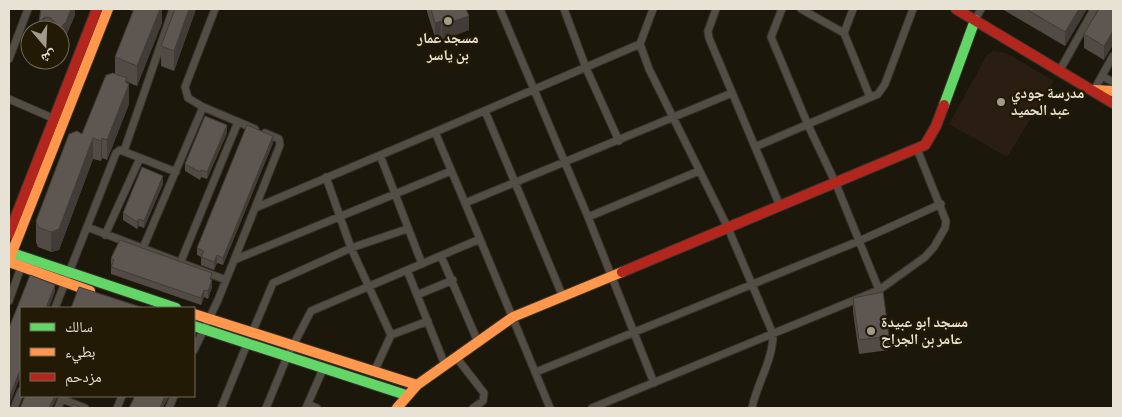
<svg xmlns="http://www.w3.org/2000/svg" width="1122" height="417" font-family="'Zilla Slab','Noto Naskh Arabic',serif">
	<rect width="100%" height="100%" fill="#1c170b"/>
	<path fill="#291e11" d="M993,51L1006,53L1054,81L1007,157L949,124L987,55Z"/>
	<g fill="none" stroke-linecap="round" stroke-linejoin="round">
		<g stroke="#37332c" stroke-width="9">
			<path id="street" d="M500,9L588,217L654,383
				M564,9L586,68L619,141
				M716,9L708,31L709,38L780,206
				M782,9L771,37L808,125L836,184L879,290
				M801,9L844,33
				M853,9L844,33L870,97
				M975,20L981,9
				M640,44L649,69L728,228L773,334C773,361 757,383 752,408
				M9,59L28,9
				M1060,70L1094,9
				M1102,76L1113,82
				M1094,90L1113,56
				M9,99L57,120
				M203,107L188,98L185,87L215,9
				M485,111L563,297
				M435,132L640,44L653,9
				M755,147L878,94L885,84L913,9
				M124,151L173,9
				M380,155L422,264
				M326,177L351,248L391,335L374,372
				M255,208L280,145L279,139L265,133
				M588,217L699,171
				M87,227L116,153L120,150L176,172
				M105,235L140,158
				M143,248L203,107L255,129
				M441,256L478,342
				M234,260L451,171
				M181,261L238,122
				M407,270L445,365
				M417,295L453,280
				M9,301L21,267
				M55,308L87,227L226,280
				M252,333L273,283L351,248L407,229
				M391,335L428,321
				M194,350L218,300L255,208L435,132L465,203
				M456,357L484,393L483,401L473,408
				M536,372L859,241L941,204
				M62,399L85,408
				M308,404L317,408
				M14,408L21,391
				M58,408L63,396
				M117,408L122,396
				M169,408L174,396
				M221,408L247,344
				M266,408L287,357L311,311L480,239
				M306,408L323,369
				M550,408L465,203L732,93
				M592,408L879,290L925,257L934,247L945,228L946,221L917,149"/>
		</g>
		<g stroke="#37332c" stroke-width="12">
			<path id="fast" d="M944,105L975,20
				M9,252L176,308
				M194,326L406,395"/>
		</g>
		<g stroke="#37332c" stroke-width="12">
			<path id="slow" d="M1094,90L1113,91
				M9,260L108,9
				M9,262L90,291
				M194,314L417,385
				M397,408L417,385L513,317L622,272"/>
		</g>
		<g stroke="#37332c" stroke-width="12">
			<path id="jam" d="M956,9L1113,103
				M9,234L97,9
				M622,272L925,145L936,126L944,105"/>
		</g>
		<use href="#street" stroke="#524e46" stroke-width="7"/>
		<use href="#fast" stroke="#63d668" stroke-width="10"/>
		<use href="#slow" stroke="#ff974d" stroke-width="10"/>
		<use href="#jam" stroke="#b3261e" stroke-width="10"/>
	</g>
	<path fill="#514a45" d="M75,9V15L66,36L60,42V30H39L40,10Z
		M126,9H162V23L137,86L127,82L129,104L107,160L102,158L101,161L93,159L59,250L51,252L38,247L36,242V221L115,73V57L133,11Z
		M175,9H196L174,71L161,66V46Z
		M427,9H466L469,30L442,40L441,36L435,37L427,12Z
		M1002,9H1087L1065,46Z
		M1113,9L1104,60L1084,48V34Z
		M227,133L207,179L201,177L200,180L185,171V164Z
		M273,143L223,265L217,263L214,270L201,265V257L197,255V248Z
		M163,184L144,228L139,226L137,229L123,220V213Z
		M111,258L212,280V287L208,299L204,297L201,305L111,274Z
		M853,298L889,336V350L859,354L853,312Z"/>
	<path fill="#423c38" d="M71,9H75V15L66,36L60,42V28Z
		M160,9H162V23L137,86V66Z
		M189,9H196L174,71V51Z
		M1079,9H1087L1065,46V32Z
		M469,16V30L442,40V25Z
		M45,17V30H39V22Z
		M441,21V36L435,37V23Z
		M1113,31V45L1104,60V46Z
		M127,78V90L129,84V104L107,160V140Z
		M227,125V133L207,179V172Z
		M273,136V143L223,265V258Z
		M93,138V159L59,250L51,252V232Z
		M102,138V158L101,161V141Z
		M163,176V184L144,228V221Z
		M139,219V226L137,229V222Z
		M217,255V263L214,270V262Z
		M212,280V287L208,299V291Z
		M55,285V292L49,308H46Z
		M204,290V297L201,305V298Z
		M21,368V375L9,406V398Z
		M55,396H58L52,408H49Z
		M165,396H169L163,408H160Z"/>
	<path fill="#5e5650" stroke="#423c38" d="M41,9H71L66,22L60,28L51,18L45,17L39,22Z
		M134,9H160L137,66L115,57Z
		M175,9H189L174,51L161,46Z
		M431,9H466L469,16L442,25L441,21L435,23Z
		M1026,9H1079L1065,32Z
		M1099,9H1113V31L1104,46L1084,34Z
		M113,73L127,78L125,82L129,84L107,140L102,138L101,141L93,138L59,229L51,232L38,227L36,221L69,134L77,131L82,134L106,75Z
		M205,116L227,125L207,172L201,170L200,172L185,164Z
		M247,125L273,136L223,258L217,255L214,262L201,257L204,251L197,248Z
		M142,167L163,176L144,221L139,219L137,222L123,213Z
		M120,240L212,273L210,279L212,280L208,291L204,290L201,298L111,267L114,260L111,258Z
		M30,275L55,285L46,308H21V368L9,398V328Z
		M79,287L144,308H71Z
		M883,292L889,336L859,340L853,298Z
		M25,396H55L49,408H20Z
		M135,396H165L160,408H129Z
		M73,404L82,408H71Z"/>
	<g fill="#a19b8e" stroke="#221a05" stroke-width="2">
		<circle cx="448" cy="21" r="5"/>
		<circle cx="1001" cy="102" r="5"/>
		<circle cx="871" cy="331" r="5"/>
	</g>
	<g text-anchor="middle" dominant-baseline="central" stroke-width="5" stroke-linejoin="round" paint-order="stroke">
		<g font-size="15" font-weight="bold" fill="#e8e2d5" stroke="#221a05" text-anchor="start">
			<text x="448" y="38" text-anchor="middle">مسجد عمار<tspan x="448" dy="17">بن ياسر</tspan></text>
			<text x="1011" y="93">مدرسة جودي<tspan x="1011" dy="17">عبد الحميد</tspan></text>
			<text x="881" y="322">مسجد ابو عبيدة<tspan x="881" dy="17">عامر بن الجراح</tspan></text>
		</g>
	</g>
	<rect width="1122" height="417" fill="none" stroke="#e8e2d5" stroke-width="20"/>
	<rect x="20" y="307" width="175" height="90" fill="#221a05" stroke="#716a58"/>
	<rect x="30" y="323" width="25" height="8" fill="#63d668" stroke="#716a58"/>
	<text x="65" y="332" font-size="15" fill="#e8e2d5">سالك</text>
	<rect x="30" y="348" width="25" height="8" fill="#ff974d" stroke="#716a58"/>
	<text x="65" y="357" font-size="15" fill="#e8e2d5">بطيء</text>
	<rect x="30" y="373" width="25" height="8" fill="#b3261e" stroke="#716a58"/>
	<text x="65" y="382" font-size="15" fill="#e8e2d5">مزدحم</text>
	<g transform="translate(45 45) rotate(161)"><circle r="24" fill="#221a05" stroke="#716a58"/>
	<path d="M0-4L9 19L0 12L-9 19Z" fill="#a19b8e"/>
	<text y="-8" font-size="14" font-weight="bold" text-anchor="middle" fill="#e8e2d5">ش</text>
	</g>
</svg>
